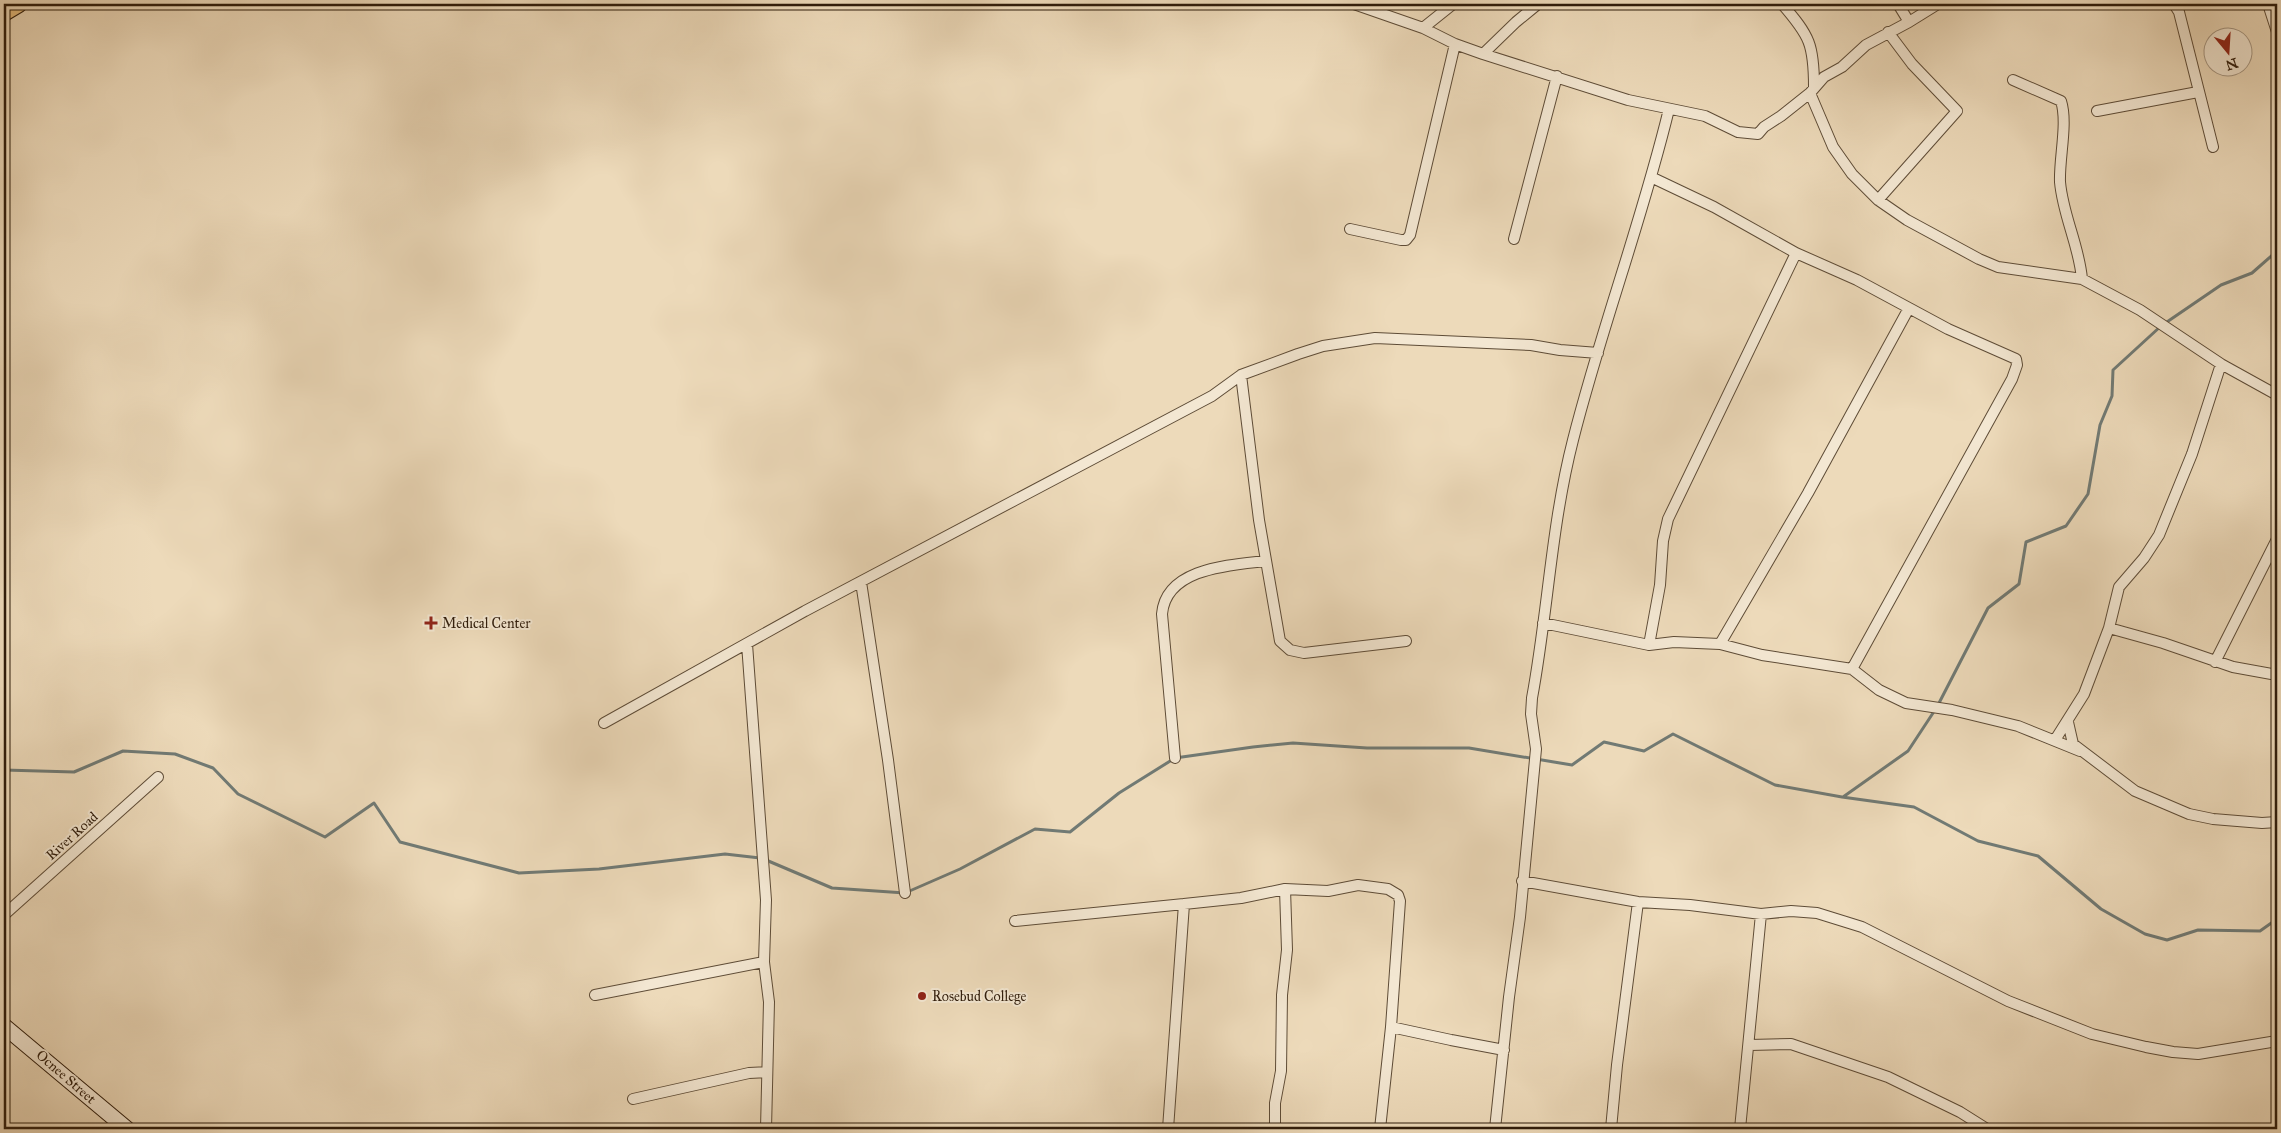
<svg xmlns="http://www.w3.org/2000/svg" width="2281" height="1133" font-family="'IM FELL Great Primer',serif">
	<rect width="100%" height="100%" fill="#eddaba"/>
	<filter id="stains"><feTurbulence type="fractalNoise" baseFrequency=".004" numOctaves="4"/><feColorMatrix values="0 0 0 0 .2 0 0 0 0 .09 0 0 0 0 .02 0 0 0 .5 -.17"/></filter>
	<radialGradient id="worn" r=".72"><stop offset=".6" stop-color="#630" stop-opacity="0"/><stop offset="1" stop-color="#630" stop-opacity=".3"/></radialGradient>
	<g fill="none" stroke-linecap="round" stroke-linejoin="round">
		<path stroke="#717a74" stroke-width="3" d="M1938,705L1988,608L2019,584L2026,542L2066,526L2088,494L2100,425L2112,396L2113,370L2161,326L2221,285L2252,273L2277,251
			M4,770L74,772L123,751L175,754L213,768L238,794L325,837L374,803L400,842L519,873L599,869L725,854L760,858
			M1843,797L1908,751L1935,710
			M766,860L832,888L905,893L960,869L1035,829L1070,832L1119,793L1175,758L1253,747L1293,743L1367,748H1469L1572,765L1604,742L1644,751L1673,734L1775,785L1842,797L1914,807L1978,841L2038,856L2101,909L2145,934L2167,940L2198,930L2260,931L2277,919"/>
		<g stroke="#5e4c37" stroke-width="12">
			<path id="street" d="M1354,4L1423,28L1455,44L1483,54L1628,100L1705,116L1738,132L1758,134L1764,127L1781,116L1810,93
				M1782,4C1810,36 1814,45 1814,87
				M1898,4L1909,22
				M1938,4L1909,22L1866,45L1842,67L1824,77L1810,93L1833,147L1852,174L1878,200L1907,220L1979,259L1998,267L2082,279L2140,310L2221,364L2277,395
				M2174,4L2179,12L2213,147
				M2268,4L2277,32
				M1423,28L1453,4
				M1483,54L1516,22L1538,4
				M2013,80L2061,101C2068,123 2059,158 2060,182C2063,216 2079,245 2082,279
				M2097,111L2198,92
				M1653,178L1714,207L1796,253L1857,280L1948,329L2016,359L2017,365L2012,379L1852,669
				M1878,200L1957,111L1912,64L1888,32
				M1350,229L1401,240H1406L1410,235L1455,44
				M1514,239L1557,76
				M1241,375L1259,520L1280,641L1290,650L1304,653L1406,641
				M861,582L888,760L905,893
				M1543,623L1649,645L1674,642L1720,644L1762,655L1852,669L1879,690L1906,703L1952,710L2018,726L2080,751
				M2109,628L2163,643L2233,667L2277,675
				M747,644L766,900L764,962L769,1002L766,1129
				M1720,644L1808,493L1909,308
				M1649,645L1660,585L1663,541L1668,519L1796,253
				M2215,662L2277,539
				M2068,722L2073,744L2135,791L2189,814L2213,819L2262,823L2277,822
				M604,723L805,611L1212,396L1241,375L1298,354L1323,346L1375,338L1531,345L1560,350L1598,353
				M2055,740L2084,694L2109,628L2119,587L2144,558L2159,535L2192,454L2221,364
				M1175,758L1162,614C1166,568 1230,565 1265,561
				M1522,881L1638,902L1690,905L1761,914L1791,911L1817,913L1862,927L2008,1001L2092,1034L2146,1047L2173,1052L2198,1054L2277,1041
				M4,915L158,777
				M1015,921L1184,904
				M595,995L764,962
				M1391,1027L1451,1040L1504,1050
				M1750,1045L1791,1044L1888,1077L1960,1112L1987,1129
				M633,1099L749,1073L767,1072
				M1168,1129L1184,904L1241,898L1285,889L1328,891L1358,885L1388,889L1398,895L1400,901L1391,1027L1380,1129
				M1275,1129V1103L1281,1071L1282,995L1287,950L1285,889
				M1495,1129L1509,997L1520,917L1536,749L1531,714L1532,698C1548,612 1551,526 1573,440C1601,329 1642,221 1669,109
				M1611,1129L1617,1065L1638,902
				M1740,1129L1761,914"/>
		</g>
		<g stroke="#2f1c0b" stroke-width="17">
			<path id="secondary" d="M4,1026L127,1129"/>
		</g>
		<g stroke="#2f1c0b" stroke-width="18">
			<path id="primary" d="M4,13L19,4"/>
		</g>
		<use href="#street" stroke="#f3e7d2" stroke-width="10"/>
		<use href="#secondary" stroke="#f3e7d2" stroke-width="15"/>
		<use href="#primary" stroke="#e6bd7d" stroke-width="16"/>
	</g>
	<g fill="#8f2418" stroke="#f3e7d2" stroke-width="2">
		<path d="M428.5 615.5h5v5h5v5h-5v5h-5v-5h-5v-5h5z"/>
		<circle cx="922" cy="996" r="5"/>
	</g>
	<g text-anchor="middle" dominant-baseline="central" stroke-width="4" stroke-linejoin="round" paint-order="stroke">
		<g font-size="14" fill="#2f1c0b" stroke="#f3e7d2" text-anchor="start">
			<text x="442" y="623">Medical Center</text>
			<text x="932" y="996">Rosebud College</text>
		</g>
		<g font-size="14" fill="#2f1c0b" stroke="#f3e7d2">
			<text transform="translate(72 836) rotate(-42)">River Road</text>
			<text transform="translate(66 1077) rotate(41)">Ocnee Street</text>
		</g>
	</g>
	<rect width="2281" height="1133" fill="none" stroke="#eddaba" stroke-width="20"/>
	<rect x="5" y="5" width="2271" height="1123" fill="none" stroke="#2f1c0b" stroke-width="2.5"/>
	<rect x="10" y="10" width="2261" height="1113" fill="none" stroke="#2f1c0b"/>
	<g transform="translate(2228 52) rotate(162)"><circle r="24" fill="#f3e7d2" stroke="#a59682"/>
	<path d="M0-4L9 19L0 12L-9 19Z" fill="#8f2418"/>
	<text y="-8" font-size="14" font-weight="bold" text-anchor="middle" fill="#2f1c0b">N</text>
	</g>
	<rect width="100%" height="100%" filter="url(#stains)"/>
	<rect width="100%" height="100%" fill="url(#worn)"/>
</svg>
